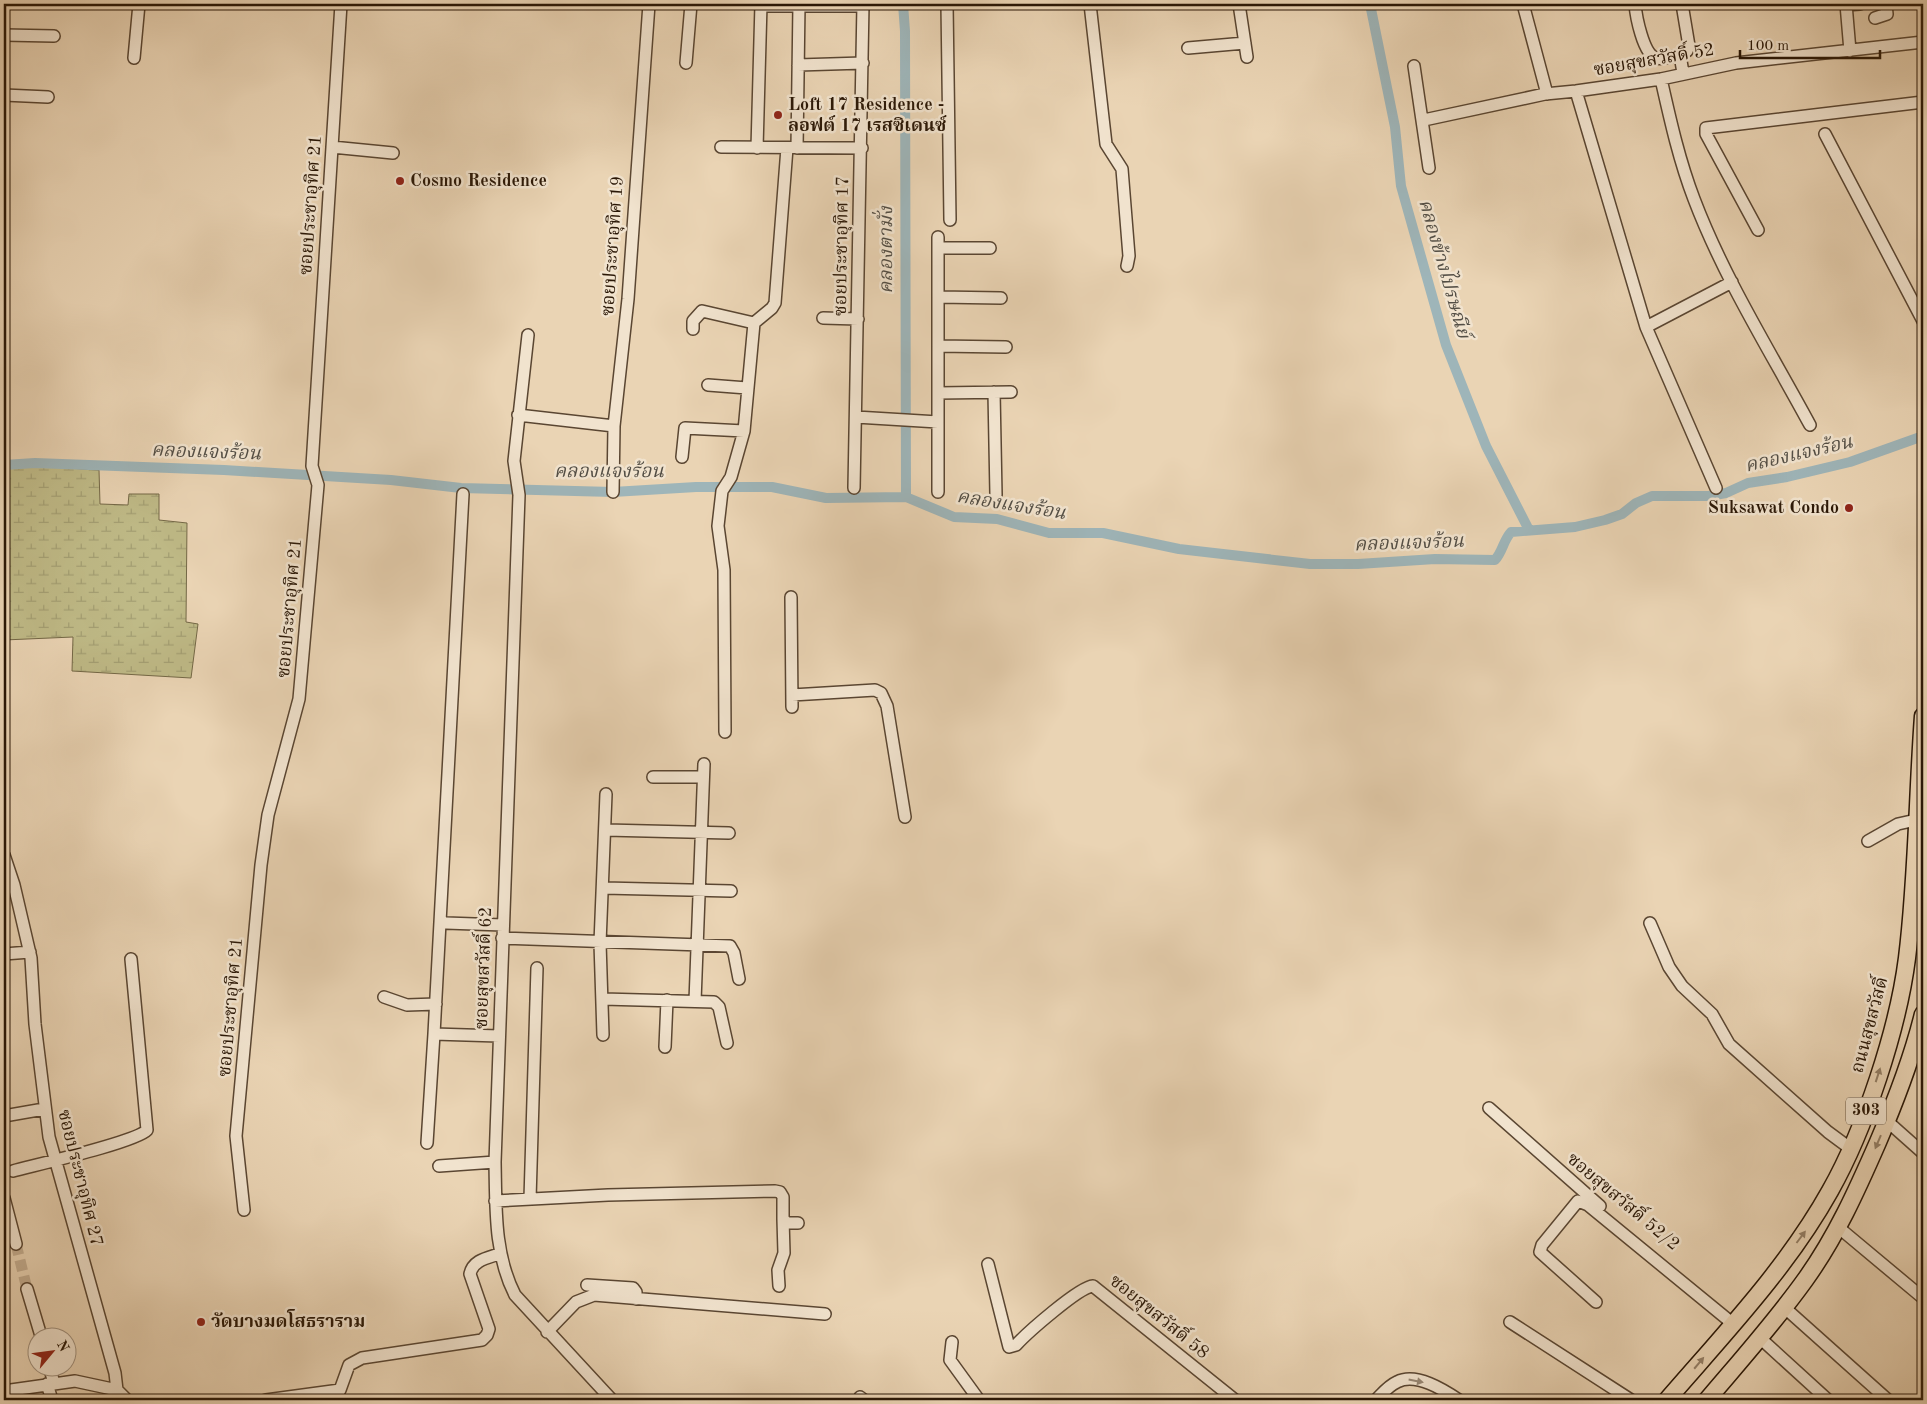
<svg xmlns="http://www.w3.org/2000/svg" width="1927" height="1404" font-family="'Old Standard TT','Noto Serif Thai',serif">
	<defs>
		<pattern id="wetland-marsh" width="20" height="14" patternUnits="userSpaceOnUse" patternTransform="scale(1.25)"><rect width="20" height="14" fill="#bfba87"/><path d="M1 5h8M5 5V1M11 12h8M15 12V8" fill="none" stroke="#a49f73"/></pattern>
	</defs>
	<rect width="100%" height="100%" fill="#ead4b4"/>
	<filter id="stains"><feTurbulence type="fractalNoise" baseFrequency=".004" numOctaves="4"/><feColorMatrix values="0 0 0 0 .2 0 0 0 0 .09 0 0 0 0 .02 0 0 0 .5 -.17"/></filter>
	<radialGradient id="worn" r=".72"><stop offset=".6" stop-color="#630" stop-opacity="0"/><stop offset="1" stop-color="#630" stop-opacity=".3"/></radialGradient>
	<path fill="url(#wetland-marsh)" stroke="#746846" d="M23,465L99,470L100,504L128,505L129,494H159V520L187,523L186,622L198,624L191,678L72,671L73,637L4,640V467Z"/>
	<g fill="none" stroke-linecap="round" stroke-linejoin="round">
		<path stroke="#9eb5b9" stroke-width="10" d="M903,4L905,31L906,497
			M1370,4L1395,127L1401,186L1446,345L1486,446L1529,530
			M4,465L35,463L224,470L391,480L461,488L613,492L696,487H772L826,498L906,497L954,517L997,519L1049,533H1103L1179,549L1310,564H1358L1435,559L1495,560C1503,551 1503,541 1511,532L1575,527L1605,520L1622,514L1636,503L1652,496H1709L1726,493L1748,483L1787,477L1850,462L1923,436"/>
		<path stroke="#c4ae91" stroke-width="11" stroke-dasharray="11 5.5" stroke-linecap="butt" d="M16,1244L27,1289"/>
		<g stroke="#5a4632" stroke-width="14">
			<path id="street" d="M947,4L950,220
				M1090,4L1106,144L1122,169L1129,256L1127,266
				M1239,4L1247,57
				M1523,4L1547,94
				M1635,4C1636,16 1643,54 1656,58C1663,60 1673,56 1680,55L1683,73
				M1846,4L1850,51
				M1846,5L1860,4
				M761,6H863
				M1875,18L1887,14L1886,4
				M4,35L54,36
				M1188,48L1245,43
				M1680,55L1687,51L1689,46L1682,4
				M134,58L139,4
				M686,63L691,4
				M798,65L863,63
				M1414,66L1429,168
				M1661,79C1670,119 1679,160 1694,199C1724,278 1770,351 1810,425
				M1576,91L1646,327L1716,488
				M4,95L48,97
				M1424,120L1545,94L1576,91L1661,79L1736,63L1923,42
				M1825,134L1923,321
				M332,147L393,153
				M721,147L862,148
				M757,148L761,4
				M797,148L799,4
				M1758,230L1706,134V128L1923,102
				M938,237V492
				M938,248H990
				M938,297L1001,298
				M823,318L858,319
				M1646,327L1732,282
				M693,329V321L702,311L754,323
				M528,335L514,461L519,495L495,1162C496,1208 494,1254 515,1295L612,1400
				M938,346L1006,347
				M708,385L747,388
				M994,392L996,495
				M938,393L1011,392
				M518,415L614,426
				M856,417L938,422
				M682,457L685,428L744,431
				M854,488L863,4
				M613,492L614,426L628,299L649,4
				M791,597L792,707
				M792,695L875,690L881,693L887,706L905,817
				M725,732L724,570L718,526L722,491L731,477L744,431L754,323L772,308L775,303L787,148
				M653,777H703
				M606,830L729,833
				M1868,841L1898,824L1916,820
				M4,855L14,885L31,958L35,1024L49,1137L115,1373L117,1390
				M604,888L731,891
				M446,923L503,925
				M1650,923L1669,967L1682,986L1712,1014L1729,1044L1828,1132L1851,1149
				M502,938L730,946L734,953L739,979
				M4,954L30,952
				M384,997L407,1005L436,1004
				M603,999L714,1002L719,1007L727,1043
				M695,1001L704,764
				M434,1034L463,494
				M603,1035L600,943L606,794
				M665,1047L667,1000
				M1489,1108L1600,1206
				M4,1116L44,1109
				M1887,1121L1923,1153
				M427,1143L434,1034L499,1036
				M439,1166L495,1162
				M13,1171C35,1165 136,1142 147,1130L131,959
				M4,1198L16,1244
				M530,1199L537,968
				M495,1201L608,1195L775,1191L780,1192L783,1197V1219L787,1223H798
				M244,1210L236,1136L261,865L268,815L299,699L318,485L312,466L341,4
				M1838,1227L1923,1298
				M988,1264L1009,1347L1016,1345C1027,1333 1079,1287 1093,1286L1235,1400
				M587,1285L633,1288L636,1292V1299
				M779,1286L778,1270L784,1253L783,1219
				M27,1289L41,1336
				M1596,1302L1540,1252L1542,1245L1578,1201L1588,1205L1732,1323
				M1785,1308L1888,1400
				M1510,1322L1631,1400
				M547,1332L576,1302L594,1295L825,1314
				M1760,1338L1828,1400
				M952,1342L950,1360L979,1400
				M49,1366L54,1383
				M47,1384L52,1400
				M117,1390L127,1400
				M4,1391L75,1381L117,1390
				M860,1397L864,1400
				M266,1400L340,1390L349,1365L362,1358L482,1340L487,1335L489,1329L470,1274C473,1260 487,1258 499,1254
				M1376,1400C1382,1394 1388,1386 1397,1382C1416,1372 1444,1390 1459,1400"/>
		</g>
		<g stroke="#2a1706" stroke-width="19">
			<path id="primary" d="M1667,1400C1724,1334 1787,1268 1830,1191C1865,1129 1898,1029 1907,958C1917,878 1917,797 1923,716
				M1707,1400C1740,1361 1775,1322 1805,1280C1836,1237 1857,1190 1878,1142C1896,1100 1912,1059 1923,1014"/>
		</g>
		<use href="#street" stroke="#f1e3ce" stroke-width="11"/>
		<use href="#primary" stroke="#ead4b4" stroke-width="16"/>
	</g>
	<defs><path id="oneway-solid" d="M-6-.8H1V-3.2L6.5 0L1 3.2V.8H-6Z" transform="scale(1.25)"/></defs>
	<g fill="#947f66">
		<use href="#oneway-solid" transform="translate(1878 1075) rotate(-72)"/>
		<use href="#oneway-solid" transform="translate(1878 1142) rotate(113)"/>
		<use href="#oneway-solid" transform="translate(1801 1237) rotate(-53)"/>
		<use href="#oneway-solid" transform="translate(1699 1363) rotate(-50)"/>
	</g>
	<use fill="#978774" href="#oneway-solid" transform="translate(1416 1381) rotate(11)"/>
	<g fill="#8f2418" stroke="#f1e3ce" stroke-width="2">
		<circle cx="778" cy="115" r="5"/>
		<circle cx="400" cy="181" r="5"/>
		<circle cx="1849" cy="508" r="5"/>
		<circle cx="201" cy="1322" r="5"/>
	</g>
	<g text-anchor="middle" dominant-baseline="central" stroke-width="5" stroke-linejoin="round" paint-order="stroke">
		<rect fill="#f1e3ce" stroke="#665442" stroke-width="1" x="1846" y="1097.5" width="40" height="27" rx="4"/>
		<g font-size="16" font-weight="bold" fill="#2a1706">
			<text x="1866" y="1111">303</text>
		</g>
		<g font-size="18" fill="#2a1706" stroke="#f1e3ce">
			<text transform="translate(1654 60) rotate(-10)">ซอยสุขสวัสดิ์ 52</text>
			<text transform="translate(311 205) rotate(-86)">ซอยประชาอุทิศ 21</text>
			<text transform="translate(613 246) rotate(-86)">ซอยประชาอุทิศ 19</text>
			<text transform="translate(842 246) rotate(-89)">ซอยประชาอุทิศ 17</text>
			<text transform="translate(290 608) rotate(-85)">ซอยประชาอุทิศ 21</text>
			<text transform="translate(484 968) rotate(-88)">ซอยสุขสวัสดิ์ 62</text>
			<text transform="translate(231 1007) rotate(-85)">ซอยประชาอุทิศ 21</text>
			<text transform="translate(1870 1025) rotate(-75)">ถนนสุขสวัสดิ์</text>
			<text transform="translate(80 1178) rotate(76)">ซอยประชาอุทิศ 27</text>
			<text transform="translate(1623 1202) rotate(40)">ซอยสุขสวัสดิ์ 52/2</text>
			<text transform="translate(1159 1317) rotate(39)">ซอยสุขสวัสดิ์ 58</text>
		</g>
		<g font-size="18" font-weight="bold" fill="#2a1706" stroke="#f1e3ce" text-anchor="start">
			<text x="788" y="105">Loft 17 Residence -<tspan x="788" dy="21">ลอฟต์ 17 เรสซิเดนซ์</tspan></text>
			<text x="410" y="181">Cosmo Residence</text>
			<text x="1839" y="508" text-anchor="end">Suksawat Condo</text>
			<text x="211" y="1322">วัดบางมดโสธราราม</text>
		</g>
		<g font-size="19" font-style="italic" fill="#534e45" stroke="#f1e3ce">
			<text transform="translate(887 250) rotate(-90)">คลองตามั่ง</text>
			<text transform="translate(1443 269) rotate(74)">คลองข้างไปรษณีย์</text>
			<text transform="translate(206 453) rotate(2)">คลองแจงร้อน</text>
			<text transform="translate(1799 455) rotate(-13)">คลองแจงร้อน</text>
			<text x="609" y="472">คลองแจงร้อน</text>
			<text transform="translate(1011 506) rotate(9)">คลองแจงร้อน</text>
			<text transform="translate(1409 544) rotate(-2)">คลองแจงร้อน</text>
		</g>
	</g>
	<rect width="1927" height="1404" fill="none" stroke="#ead4b4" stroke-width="20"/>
	<rect x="5" y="5" width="1917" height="1394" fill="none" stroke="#2a1706" stroke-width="2.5"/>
	<rect x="10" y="10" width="1907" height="1384" fill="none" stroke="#2a1706"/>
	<g transform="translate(52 1352) rotate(61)"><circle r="24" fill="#f1e3ce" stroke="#a1917e"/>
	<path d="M0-4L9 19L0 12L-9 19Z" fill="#8f2418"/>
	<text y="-8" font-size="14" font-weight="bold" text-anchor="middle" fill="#2a1706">N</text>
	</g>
	<path d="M1740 50v8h140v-8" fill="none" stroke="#2a1706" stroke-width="2.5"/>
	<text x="1747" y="50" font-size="15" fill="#2a1706" stroke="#f1e3ce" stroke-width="4" paint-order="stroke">100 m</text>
	<rect width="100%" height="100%" filter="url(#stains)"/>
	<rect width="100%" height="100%" fill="url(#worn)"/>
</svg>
